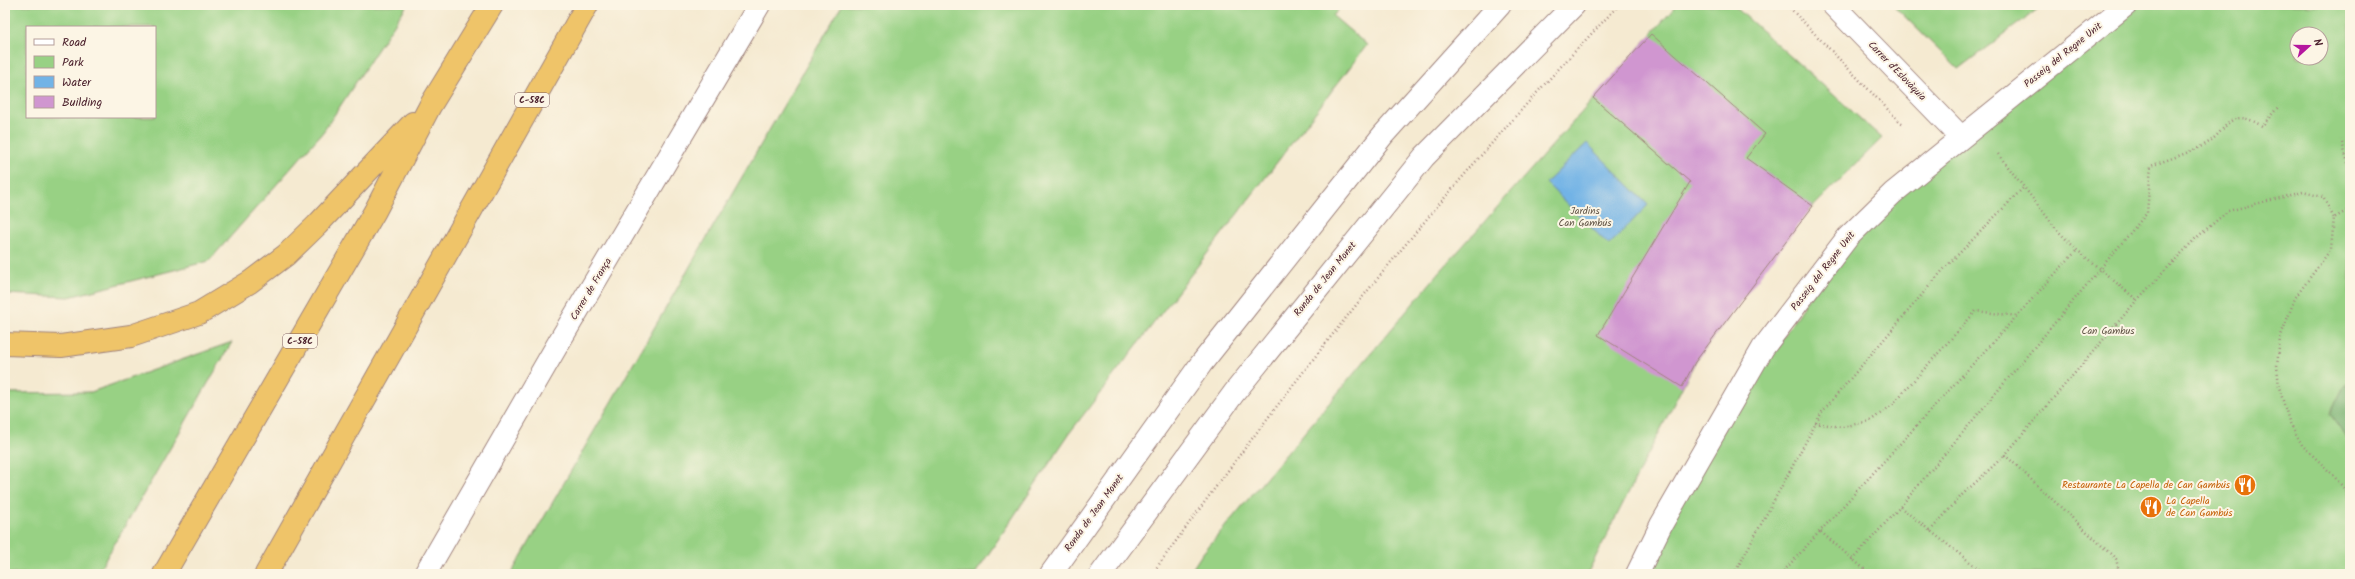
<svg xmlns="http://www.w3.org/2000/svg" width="2355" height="579" font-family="Kalam,sans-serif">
	<rect width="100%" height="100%" fill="#fcf5e5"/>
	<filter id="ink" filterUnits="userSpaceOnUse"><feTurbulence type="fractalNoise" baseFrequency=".025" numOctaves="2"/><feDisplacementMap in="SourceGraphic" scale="8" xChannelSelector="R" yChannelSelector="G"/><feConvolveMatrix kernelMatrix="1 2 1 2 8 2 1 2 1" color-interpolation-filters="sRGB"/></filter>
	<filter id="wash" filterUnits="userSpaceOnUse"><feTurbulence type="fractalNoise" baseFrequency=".012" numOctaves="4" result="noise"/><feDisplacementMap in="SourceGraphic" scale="16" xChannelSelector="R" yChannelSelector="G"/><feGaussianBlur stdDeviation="0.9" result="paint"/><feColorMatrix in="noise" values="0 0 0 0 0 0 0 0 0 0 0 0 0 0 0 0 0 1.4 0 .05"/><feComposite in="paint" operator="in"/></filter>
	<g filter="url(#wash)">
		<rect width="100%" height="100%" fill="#f5ead1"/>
		<path fill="#98d184" stroke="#717858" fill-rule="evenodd" d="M5,5H407L323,132L209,261L69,297L5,294ZM27,27H155V117H27Z
			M842,5H1342L1333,16L1367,45L1071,431L975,574H511Z
			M1677,5H1733L1882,138L1802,218L1695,362L1587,574H1189L1202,554L1437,275Z
			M1893,5H2043L1958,69Z
			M2126,5H2350V574H1637L1661,525L1848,237ZM2297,34H2321V58H2297Z
			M232,342L97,574H5V393L91,392Z"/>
		<path fill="#7ab372" stroke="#62694e" d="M2350,382V442L2330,414L2344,386Z"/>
		<path fill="#72b3e6" stroke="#5e6988" d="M1587,143L1648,205L1609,245L1546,183Z"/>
		<g id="blocks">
			<path fill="#d096d0" d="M1651,34L1765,134L1746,158L1813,206L1695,362L1682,387L1598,335L1690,182L1593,98Z"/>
		</g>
	</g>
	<g filter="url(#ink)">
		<use href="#blocks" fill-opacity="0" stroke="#a0847e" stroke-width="1"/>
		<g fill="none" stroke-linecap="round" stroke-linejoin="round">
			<g stroke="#a0847e" stroke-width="24">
				<path id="minor" d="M1833,5L1961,137
					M425,574L559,342L759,5
					M1637,574L1661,525L1763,348L1848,237L1893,193L2126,5"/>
			</g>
			<g stroke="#a0847e" stroke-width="24">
				<path id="tertiary" d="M1051,574L1201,364L1383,135L1500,5
					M1101,574L1234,393L1424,157L1574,5"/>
			</g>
			<g stroke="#a0847e" stroke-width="24">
				<path id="motorway" d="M5,344L61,346L131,336L199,313L250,282L286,255L317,225L413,123
					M164,574L375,211L430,106L492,5
					M266,574L587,5"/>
			</g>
			<path stroke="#a0847e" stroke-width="2.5" stroke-dasharray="1 3" stroke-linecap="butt" d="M1787,5L1900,122L1904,124
				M2341,139L2350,170
				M1998,154L2058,231L2077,250L2137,300
				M2350,209L2334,218L2331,249L2295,298L2280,338L2277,366L2279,387L2289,421L2302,445L2334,476L2350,496
				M1815,423L1842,427L1870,421L1891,406L1976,311L2017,316
				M1900,507L1985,574
				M1930,531L1962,495L2005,455
				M1821,532L1870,574
				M1852,560L1900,507L2147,213L2151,166C2169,159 2189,153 2206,144C2228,131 2228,105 2262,126L2279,106
				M1152,574C1296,375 1448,182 1619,5
				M1734,574L1822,412L1943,270L2024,187
				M1781,574L2077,250
				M2116,574L2119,571L2116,559L2005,455L2137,300L2196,238L2228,211L2303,192L2323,197L2334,218"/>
			<use href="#minor" stroke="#fff" stroke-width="22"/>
			<use href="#tertiary" stroke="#fff" stroke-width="22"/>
			<use href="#motorway" stroke="#efc469" stroke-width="22"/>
		</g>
	</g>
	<defs>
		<g id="restaurant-disc" transform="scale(1.15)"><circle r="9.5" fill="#e8710a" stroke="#fcf5e5"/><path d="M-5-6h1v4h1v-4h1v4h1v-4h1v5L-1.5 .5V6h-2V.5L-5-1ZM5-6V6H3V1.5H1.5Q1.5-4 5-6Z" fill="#fff"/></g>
	</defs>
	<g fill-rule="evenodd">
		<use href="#restaurant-disc" x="2245" y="485"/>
		<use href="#restaurant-disc" x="2151" y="507"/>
	</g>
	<g text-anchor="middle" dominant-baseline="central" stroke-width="4" stroke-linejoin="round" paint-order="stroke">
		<g fill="#fcf5e5" stroke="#7f5f63" stroke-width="1">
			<rect x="515" y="93" width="34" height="14" rx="3"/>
			<rect x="283" y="334" width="34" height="14" rx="3"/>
		</g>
		<g font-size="9" font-weight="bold" fill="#4a1f2b">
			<text x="532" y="100">C-58C</text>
			<text x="300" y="341">C-58C</text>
		</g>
		<g font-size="10" fill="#4a1f2b" stroke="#fcf5e5">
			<text transform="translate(2063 55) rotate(-39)">Passeig del Regne Unit</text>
			<text transform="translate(1897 71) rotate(46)">Carrer d'Eslovàquia</text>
			<text transform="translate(1823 271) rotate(-52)">Passeig del Regne Unit</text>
			<text transform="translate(1325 279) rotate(-51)">Ronda de Jean Monet</text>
			<text transform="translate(591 289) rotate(-59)">Carrer de França</text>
			<text transform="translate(1094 513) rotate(-54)">Ronda de Jean Monet</text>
		</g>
		<g font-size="10" fill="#615446" stroke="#fcf5e5">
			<text x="1585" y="211">Jardins<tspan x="1585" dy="12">Can Gambús</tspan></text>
			<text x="2108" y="331">Can Gambus</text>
		</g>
		<g font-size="10" fill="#c56008" stroke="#fcf5e5" text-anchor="end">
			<text x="2230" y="485">Restaurante La Capella de Can Gambús</text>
			<text x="2166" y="501" text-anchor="start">La Capella<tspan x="2166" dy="12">de Can Gambús</tspan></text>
		</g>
	</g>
	<rect width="2355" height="579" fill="none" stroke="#fcf5e5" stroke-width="20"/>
	<rect x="26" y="26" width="130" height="92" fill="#fcf5e5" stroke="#b59f9b"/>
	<rect x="34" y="39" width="20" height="6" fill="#ffffff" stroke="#b59f9b"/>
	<text x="62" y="46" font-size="12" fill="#4a1f2b">Road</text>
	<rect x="34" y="56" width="20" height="12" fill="#98d184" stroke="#b59f9b"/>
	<text x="62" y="66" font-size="12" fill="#4a1f2b">Park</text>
	<rect x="34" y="76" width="20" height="12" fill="#72b3e6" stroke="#b59f9b"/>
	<text x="62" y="86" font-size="12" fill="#4a1f2b">Water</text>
	<rect x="34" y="96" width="20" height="12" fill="#d096d0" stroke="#b59f9b"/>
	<text x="62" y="106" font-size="12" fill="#4a1f2b">Building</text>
	<g transform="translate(2309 46) rotate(69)"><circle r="19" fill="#fcf5e5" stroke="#b59f9b"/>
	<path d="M0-3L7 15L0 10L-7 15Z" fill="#b5179e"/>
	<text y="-6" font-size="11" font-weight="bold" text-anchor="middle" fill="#4a1f2b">N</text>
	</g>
</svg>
